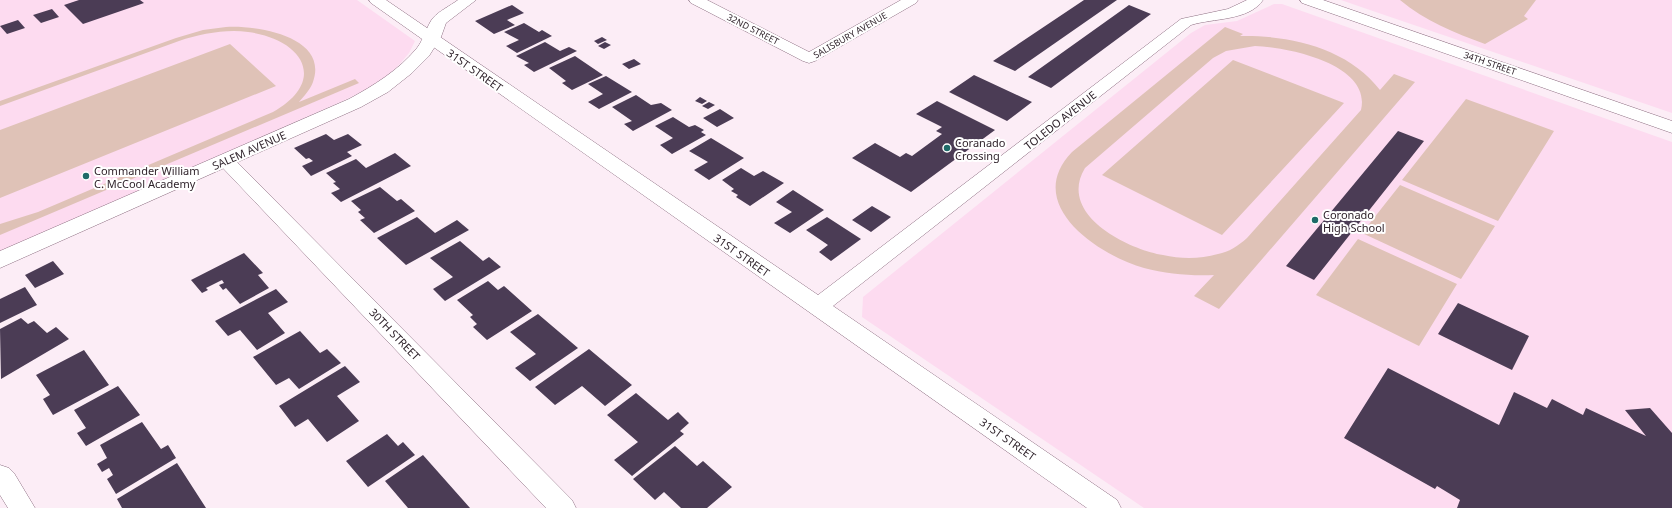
<svg xmlns="http://www.w3.org/2000/svg" width="1672" height="508" font-family="'Noto Sans',sans-serif">
	<rect width="100%" height="100%" fill="#fcedf6"/>
	<path fill="#fddbf0" d="M0,0H357L415,41L409,53L399,65L388,75L369,88L345,100L0,252Z
		M1341,0H1672V113L1364,8Z
		M1274,4H1282L1672,142V508H1144L862,317L863,297L1191,33L1205,25L1237,21Z"/>
	<path fill="#dfc2b7" fill-rule="evenodd" d="M1400,0H1536L1524,16L1528,19L1485,44C1455,33 1425,21 1400,0Z
		M226,27C256,25 329,36 313,82C310,90 304,96 299,102L355,79L359,83L0,235V224L38,212L273,112C329,80 302,39 248,32C225,29 201,34 179,41L0,106V101L176,38L203,30Z
		M1225,27L1243,34L1240,36C1290,35 1348,48 1380,90L1394,74L1415,82L1219,309L1194,296L1214,275C1190,276 1167,274 1144,268C1098,255 1022,204 1072,152ZM1255,46C1287,47 1372,64 1361,110L1247,238C1238,246 1229,252 1218,254C1200,259 1181,259 1163,255C1127,249 1057,214 1085,168L1213,58L1226,51Z
		M230,44L276,86L0,198V130Z
		M1233,60L1344,103L1222,235L1102,175Z
		M1466,99L1554,131L1498,221L1402,180Z
		M1400,185L1495,226L1461,279L1362,233Z
		M1358,239L1457,284L1419,346L1316,295Z"/>
	<path fill="#4b3c55" d="M79,0H140L144,3L83,24L64,5Z
		M1084,0H1117L1015,71L993,61Z
		M512,5L524,13L507,20L515,25L494,34L475,21Z
		M1129,5L1151,14L1051,88L1028,77Z
		M52,9L59,17L41,23L33,15Z
		M18,20L25,28L7,34L0,26Z
		M524,23L539,32L542,30L552,36L517,53L506,46L519,40L504,32Z
		M602,37L607,40L598,44L594,41Z
		M545,42L560,51L569,47L577,51L534,72L524,65L529,63L516,56Z
		M605,42L611,45L604,49L598,46Z
		M575,56L603,75L572,90L562,83L566,81L549,68Z
		M634,59L641,64L629,69L622,64Z
		M974,75L1032,102L1007,121L949,92Z
		M606,76L632,92L599,109L588,102L603,94L588,84Z
		M636,95L651,105L661,103L672,110L633,131L624,124L632,121L612,107Z
		M700,97L707,101L702,104L695,101Z
		M937,101L995,130L911,192L852,158L875,143L900,157L906,153L912,156L942,134L936,131L942,127L916,114Z
		M709,102L715,105L708,109L702,106Z
		M720,109L734,118L717,127L703,118Z
		M673,117L689,127L695,125L704,130L701,132L706,135L672,154L660,145L673,138L655,126Z
		M1398,131L1424,141L1314,280L1286,266Z
		M326,134L334,140L348,134L362,145L347,152L352,156L311,176L302,166L313,161L309,158L306,159L294,148Z
		M711,138L744,158L709,180L694,170L708,162L689,151Z
		M395,153L411,166L341,202L331,193L340,189L333,183L336,182L326,173L356,159L366,168Z
		M741,168L754,176L763,171L784,183L750,206L736,197L738,195L731,191L734,189L722,180Z
		M380,187L397,201L401,199L415,211L374,233L360,220L365,218L358,212L361,210L351,201Z
		M793,190L824,210L790,233L774,223L792,212L776,202Z
		M872,206L891,217L871,232L852,220Z
		M417,217L435,233L457,220L469,230L406,265L377,238Z
		M827,217L861,239L831,261L819,252L828,245L806,230Z
		M460,241L483,261L489,257L501,267L445,301L433,289L453,277L430,258Z
		M244,253L263,273L258,275L269,288L240,304L226,288L223,290L219,285L224,283L222,280L206,288L208,290L202,293L191,280Z
		M53,261L64,274L35,288L25,275Z
		M488,281L498,290L504,286L532,311L487,340L473,327L477,324L470,317L473,315L457,300Z
		M25,287L37,305L0,323V299Z
		M276,289L288,302L268,313L285,333L257,350L240,330L228,336L215,321Z
		M1458,303L1529,336L1512,370L1438,334Z
		M538,314L578,348L530,381L515,368L536,354L510,332Z
		M21,318L28,324L34,321L47,333L56,327L69,339L1,379L0,329Z
		M300,331L320,353L327,349L341,363L299,389L289,378L276,385L253,357Z
		M589,349L632,385L605,406L582,386L555,405L535,387Z
		M84,350L109,385L53,415L43,399L50,395L36,375Z
		M345,366L360,382L337,396L359,421L327,442L308,419L295,427L279,406Z
		M1388,368L1499,425L1514,392L1547,408L1552,399L1583,415L1586,408L1646,436L1625,410L1650,408L1672,433V508H1457L1460,500L1437,486L1435,489L1344,438Z
		M118,386L140,415L86,446L77,433L86,428L74,410Z
		M636,393L668,420L678,412L689,423L680,431L684,434L632,476L614,460L638,442L607,415Z
		M142,422L161,449L168,445L176,458L116,494L107,479L113,475L109,468L102,472L97,464L107,458L100,445Z
		M387,434L398,446L403,442L415,455L368,487L346,461Z
		M675,446L697,466L703,461L732,487L707,508H681L664,492L655,500L633,479Z
		M423,455L470,508H408L385,481Z
		M177,463L206,508H122L117,499Z"/>
	<g fill="none" stroke-linecap="round" stroke-linejoin="round">
		<g stroke="#8d6f82" stroke-width="1">
			<path id="minor" d="M369,0H386L818,295L1181,19L1228,9L1247,0H1263C1249,21 1213,18 1191,25L833,306L1117,500L1121,508H1087L371,3Z
				M689,0H707L809,52L901,0H918L916,3L815,61L809,63L803,61L691,3Z
				M226,155L232,157L572,500L576,508H546L220,165L217,161L220,157Z
				M0,465L9,468L14,473L35,508H8L0,495Z"/>
		</g>
		<g stroke="#8d6f82" stroke-width="1">
			<path id="tertiary" d="M458,0H476L446,23L441,37L429,56L412,73L388,92L361,107L0,268V251L349,99C373,86 399,70 417,48C424,39 427,25 433,18C439,11 450,6 458,0Z"/>
		</g>
		<g stroke="#8d6f82" stroke-width="1">
			<path id="secondary" d="M1300,0H1323L1672,121V133L1302,3Z"/>
		</g>
		<use href="#minor" fill="#fff" fill-rule="evenodd"/>
		<use href="#tertiary" fill="#fff" fill-rule="evenodd"/>
		<use href="#secondary" fill="#fff" fill-rule="evenodd"/>
	</g>
	<g fill="#1e6a68" stroke="#fff" stroke-width="1.5">
		<circle cx="947" cy="148" r="4"/>
		<circle cx="86" cy="176" r="4"/>
		<circle cx="1315" cy="220" r="4"/>
	</g>
	<g text-anchor="middle" dominant-baseline="central" stroke-width="4" stroke-linejoin="round" paint-order="stroke">
		<g font-size="9" fill="#30242c" stroke="#fff">
			<text transform="translate(753 29) rotate(27)">32ND STREET</text>
			<text transform="translate(850 35) rotate(-30)">SALISBURY AVENUE</text>
			<text transform="translate(1490 63) rotate(19)">34TH STREET</text>
		</g>
		<g font-size="11" fill="#30242c" stroke="#fff">
			<text transform="translate(475 70) rotate(35)">31ST STREET</text>
			<text transform="translate(1060 120) rotate(-38)">TOLEDO AVENUE</text>
			<text transform="translate(249 150) rotate(-24)">SALEM AVENUE</text>
			<text transform="translate(742 255) rotate(35)">31ST STREET</text>
			<text transform="translate(395 334) rotate(46)">30TH STREET</text>
			<text transform="translate(1008 439) rotate(35)">31ST STREET</text>
		</g>
		<g font-size="11" fill="#30242c" stroke="#fff" text-anchor="start">
			<text x="955" y="142">Coranado<tspan x="955" dy="13">Crossing</tspan></text>
			<text x="94" y="170">Commander William<tspan x="94" dy="13">C. McCool Academy</tspan></text>
			<text x="1323" y="214">Coronado<tspan x="1323" dy="13">High School</tspan></text>
		</g>
	</g>
</svg>
